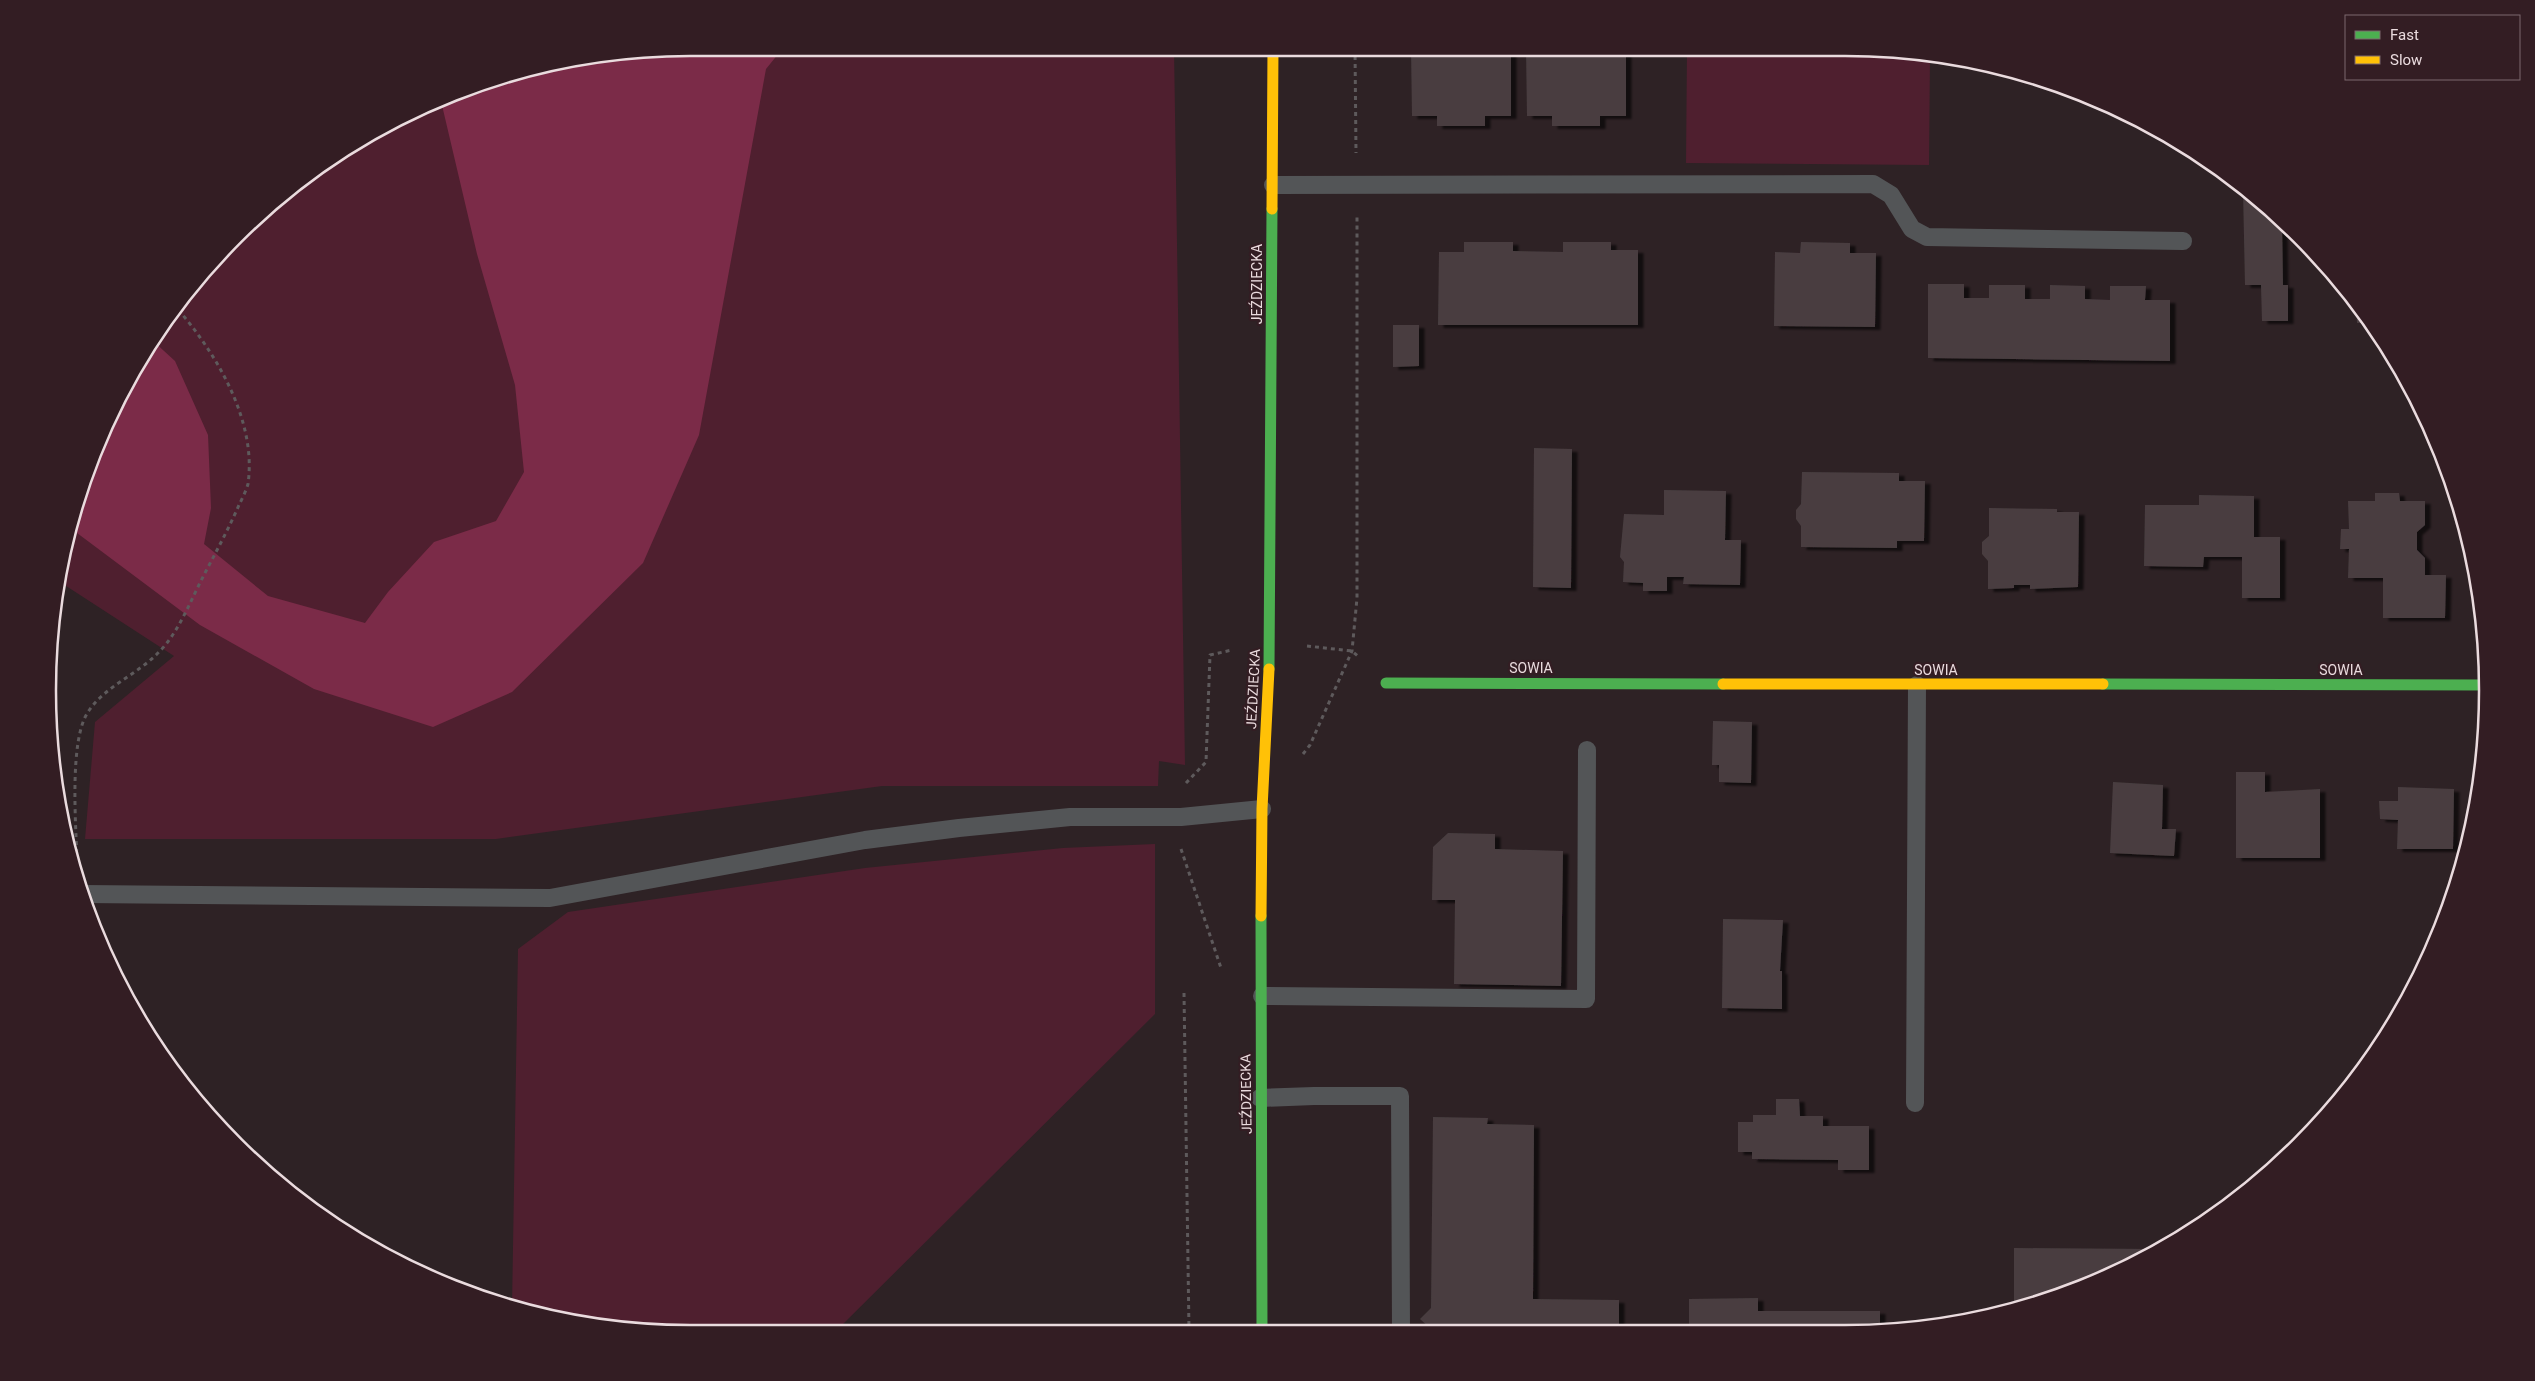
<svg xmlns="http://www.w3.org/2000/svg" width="2535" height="1381" font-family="Roboto,sans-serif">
	<defs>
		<filter id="shadow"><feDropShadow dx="5.5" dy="3" stdDeviation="1" flood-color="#0009"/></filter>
	</defs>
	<rect width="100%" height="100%" fill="#2e2225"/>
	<path fill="#4f1f2f" d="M691,48H1174L1185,765L1159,761L1158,786H882L496,839H85L95,722L174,656L60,582L69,524L97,444L156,334L207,266L299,181L369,134L484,82L565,60Z
		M1687,49H1886L1930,56L1929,165L1686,163Z
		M1155,844V1014L835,1332H649L524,1312L512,1307L518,949L568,912L865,868L1063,848Z"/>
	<path fill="#7b2b48" d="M690,48H783L766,69L699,435L643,563L512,692L433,727L314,689L200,625L69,527L97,444L152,340L175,361L208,435L211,508L204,544L268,596L365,623L388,592L434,542L496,521L524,472L515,385L477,254L441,101L484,82L565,60Z"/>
	<path fill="#483e40" filter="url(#shadow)" d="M1411,48H1511V116H1485V126H1437V116H1412Z
		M1526,48L1626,49V116H1600V126H1552V116H1527Z
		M2243,189L2268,207L2286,226L2282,225L2283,285H2288V321H2262L2261,285H2245Z
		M1464,242H1513V251L1563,252V242H1611V250H1638V325H1438L1439,252H1464Z
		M1801,242L1850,243V253H1876L1875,327L1774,326L1775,252L1800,253Z
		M1928,284H1964V298H1989V285H2025V299H2050V285L2085,286V299L2110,300V286H2146L2145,300H2170V361L1928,358Z
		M2356,302L2359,306L2370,323H2357Z
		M1393,325H1419V366L1393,367Z
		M1534,448L1572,449L1571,588L1533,587Z
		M1802,472L1899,473V481H1925L1924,541H1897V548L1801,547V526L1796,519V510L1801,504Z
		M1664,490L1726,491L1725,540H1741L1740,585L1683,584L1684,577H1667V591H1643V583L1623,582L1624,562L1620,557L1624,514L1664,515Z
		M2375,493H2399L2400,501H2425V525L2417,532V550L2425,558V575H2446L2445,618H2383V578H2348L2349,549H2340L2341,529H2349L2348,501H2375Z
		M2199,495L2254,496V537H2280V598H2242V557H2204L2203,567L2144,566L2145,505H2199Z
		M1989,508L2057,509V512H2079L2078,587L2030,589V585H2014V588L1988,589V561L1982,554V542L1989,536Z
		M1713,721L1752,722L1751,783L1719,782V765H1712Z
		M2236,772H2265V792L2320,789V858H2236Z
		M2113,782L2163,785L2162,829H2176L2174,856L2110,853Z
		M2398,787L2454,789L2453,849H2397L2398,820L2380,819L2379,801H2398Z
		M1448,833L1495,834V849L1563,851L1561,986L1454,984L1455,900H1432L1433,847Z
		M1723,919L1783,920L1780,971H1782V1009L1722,1008Z
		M1776,1099H1799L1800,1116H1823V1126H1869V1170H1838V1160L1752,1159V1152H1738V1122H1753V1115H1776Z
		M1433,1117L1488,1118L1487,1124L1534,1125L1533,1299L1619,1300V1329L1432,1330L1420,1319L1431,1308Z
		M2014,1248L2153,1249L2051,1299L2014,1308Z
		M1758,1298V1311H1880V1328L1689,1329V1299Z"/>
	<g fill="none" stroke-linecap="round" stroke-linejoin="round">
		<path stroke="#5e5a5c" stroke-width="3" stroke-dasharray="4 4" stroke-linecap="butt" d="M1355,48L1356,153
			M1307,646L1352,651L1360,658
			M1303,754L1310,745L1352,651L1357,598V216
			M1186,783L1206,762L1210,655L1232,650
			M1181,849L1221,968
			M77,861C76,826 69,740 88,712C104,687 136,675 157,654C179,633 191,599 205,573C217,550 229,528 239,505C242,499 246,491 248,484C257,420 216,353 176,307
			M1184,993L1189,1330"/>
		<path stroke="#535557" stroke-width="18" d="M1273,185L1873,184L1891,195L1912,229L1927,237L2183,241
			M82,894L550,898L865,840L959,828L1070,817H1181L1262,809
			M1262,996L1586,999L1587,750
			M1260,1098L1314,1096H1400L1401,1330
			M1915,1103L1917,685"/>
		<path stroke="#4caf50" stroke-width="11" d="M1269,669L1272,209
			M1386,683L1723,684
			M2103,684L2485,685
			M1261,916L1262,1330"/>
		<path stroke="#ffc107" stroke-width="11" d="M1272,209L1273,48
			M1723,684H2103
			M1261,916L1262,809L1269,669"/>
	</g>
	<g text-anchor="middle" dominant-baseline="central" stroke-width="4.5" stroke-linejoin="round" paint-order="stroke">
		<g font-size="14" fill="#eadbde" stroke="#331d23">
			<text transform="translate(1257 284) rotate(-90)">JEŹDZIECKA</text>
			<text x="1531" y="668">SOWIA</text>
			<text x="1936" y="670">SOWIA</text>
			<text x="2341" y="670">SOWIA</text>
			<text transform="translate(1253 689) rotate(-87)">JEŹDZIECKA</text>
			<text transform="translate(1246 1094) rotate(-91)">JEŹDZIECKA</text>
		</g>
	</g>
	<path d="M0 0H2535V1381H0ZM690 56H1845A634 634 0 0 1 2479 690V691A634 634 0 0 1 1845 1325H690A634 634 0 0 1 56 691V690A634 634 0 0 1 690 56Z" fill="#331d23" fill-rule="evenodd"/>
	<path fill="none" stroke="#eadbde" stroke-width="2.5" d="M690 56H1845A634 634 0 0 1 2479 690V691A634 634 0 0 1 1845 1325H690A634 634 0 0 1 56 691V690A634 634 0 0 1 690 56Z"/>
	<rect x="2345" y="15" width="175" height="65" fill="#331d23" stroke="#7c696e"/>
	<rect x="2355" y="31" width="25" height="8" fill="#4caf50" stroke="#7c696e"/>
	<text x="2390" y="40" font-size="15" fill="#eadbde">Fast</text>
	<rect x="2355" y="56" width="25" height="8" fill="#ffc107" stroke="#7c696e"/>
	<text x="2390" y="65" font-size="15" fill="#eadbde">Slow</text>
</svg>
